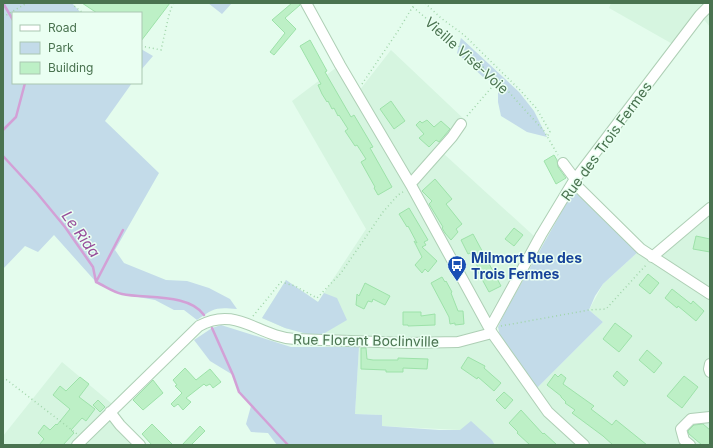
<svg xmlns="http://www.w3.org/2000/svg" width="713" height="448" font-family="Inter,sans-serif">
	<rect width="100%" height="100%" fill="#e4fced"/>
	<path fill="#d6f5e0" d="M611,3H710V27L700,15L676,46L609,8Z
		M391,50L466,121L444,154L534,236L487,320L535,390L603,322L589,310L603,284L639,251L652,257L710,208V445H495L492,440L460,430L381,426L382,415L355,414L359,347L285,328L262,318L286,280L318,302L366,229L292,101L337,67L355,96Z
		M62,362L111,403L142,445H3V436Z"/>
	<path fill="#c3dbe9" d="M3,3H72L81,13H13V83H132L105,121L159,173L115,250L124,263L166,280L187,281L209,288L230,299L237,309C216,307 214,308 197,320L184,310H174L155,300L121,294L96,282L54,235L38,252L25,246L3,269Z
		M208,3H232L222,14Z
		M461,38L519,92L534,111L547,137L527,132L501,116L498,102V85L483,77L457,53Z
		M141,49L153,56L141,70Z
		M575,193L582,197L639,251L603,284L595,296L589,310L603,322L535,390L500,336L498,327L504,314L571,195Z
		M286,280L318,302L324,293L337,298L347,320L318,337L285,328L262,318Z
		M221,325L291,347H359L355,414L382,415V426L439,430H460L471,421L492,440L495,445H277L268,433L251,432L246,424L251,406L239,392L233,375L210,361L194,340L212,328Z"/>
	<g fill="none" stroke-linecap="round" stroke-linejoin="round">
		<path stroke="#d3a0d6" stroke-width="2.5" d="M3,3L13,20
			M3,130L16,117L25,83
			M3,156L37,193L65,227L93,267L96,282C105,286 113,292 122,294C146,299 189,293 204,315
			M96,282L123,230
			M212,328L233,375L239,392L288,445"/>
	</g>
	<path fill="#bdf0c6" stroke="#9de2a9" d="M82,3H170L141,41V13H97Z
		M292,3H300V5L285,18L296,29L274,55L270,52L285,33L272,20Z
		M310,40L327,71L325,72L351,117L354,115L373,147L370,148L392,187L378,195L374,188L375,187L361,162L366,159L357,145L355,146L345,131L348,129L339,115L338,116L334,108L332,109L328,101L327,102L322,94L318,85L321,84L300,46Z
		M391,101L405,121L394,129L380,109Z
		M427,120L434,127L441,121L450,129L439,142L436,140L429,147L419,138L424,134L416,125L420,121L422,123Z
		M554,155L557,160L558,167L566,178L556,184L544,161Z
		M435,179L452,199L446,204L462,224L456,229L458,232L451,240L445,233L442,228L443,227L429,204L432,201L422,191Z
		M409,208L428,240L424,242L426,245L422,247L437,261L428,272L425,269L422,273L415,265L422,257L414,241L417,243L408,226L407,227L399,214Z
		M514,228L523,235L514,246L505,239Z
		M473,234L501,286L489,292L477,270L479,269L470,253L468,254L461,240Z
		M696,236L710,239V252L693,249Z
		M648,274L659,283L650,294L639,285Z
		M442,277L445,282L446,281L452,292L451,293L458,311H463L464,324L455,325V323L450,324L449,317L431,283Z
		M365,283L390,296L385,305L373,299L372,302L368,301L364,309L356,305L357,294L359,296Z
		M672,289L691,304L693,301L704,311L696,321L678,306L677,308L665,298Z
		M403,312H421V316L435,314V325L408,326V325H403Z
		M615,323L632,336L619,352L603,339Z
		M361,348H366L367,359L373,360H398V358L428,359L427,369L403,368V372H386V370L361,369Z
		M647,350L662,363L654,373L639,360Z
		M468,357L485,366L484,368L501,383L494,391L478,377L477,379L461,368Z
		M185,368L196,380L210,369L221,382L213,388L210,384L206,386L204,384L186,398L191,402L183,410L178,404L174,407L171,404L182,393L175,386L177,385L173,380Z
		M617,371L628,381L624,386L613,376Z
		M555,374L558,377L561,374L566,378L563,384L594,406L591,409L612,425L616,420L647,445H613L603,436L572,413L575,410L565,403L566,402L561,397V396L547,385Z
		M684,376L698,387L682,408L667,396Z
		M80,377L89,384L79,397L95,409L86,421L82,418L71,430L74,433L63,445H39L44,439L38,433L44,425L50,430L56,424L57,425L70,409L53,395L60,386L66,391Z
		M153,380L163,393L143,410L133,400Z
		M504,392L513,400L505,409L496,400Z
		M98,400L105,407L100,412L93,405Z
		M521,410L543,434L544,433L557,445H530L517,433L518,432L509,423Z
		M152,424L173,445H152L142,434Z
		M703,424L710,430V445H702L689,434L688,431L694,425Z
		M200,426L205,431L191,445H182Z"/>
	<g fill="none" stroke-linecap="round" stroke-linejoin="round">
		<g stroke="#aecfb5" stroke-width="12">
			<path id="minor" d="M306,3L340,65L412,187L492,333L548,412L584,445
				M563,163L575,179
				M573,182L641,249L710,294
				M410,183L414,180L452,137L461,124
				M652,257L710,208
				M490,328L541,235L573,182L700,15L710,5
				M710,364L709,369L710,372
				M110,412L120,425L140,445
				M77,445L199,326C237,305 258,337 295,339L406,343L458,342L492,333
				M690,445L684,440L681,429L691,419L710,417"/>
		</g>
		<path stroke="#a0d5a9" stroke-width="1.5" stroke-dasharray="1 3" stroke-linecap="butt" d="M72,3L73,5L83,13
			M425,3L441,18L464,35L520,90L537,109L550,132L547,137
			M413,7L498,80L544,131L558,155
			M3,17L27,3
			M141,46L161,50L169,15L173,3
			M362,84L398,31L415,3
			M467,116L498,80
			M253,316L281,282L295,286L317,298L341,273L383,212L398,195L403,192
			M501,326L589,310L606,309L646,265
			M3,377L77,434"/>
		<use href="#minor" stroke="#fff" stroke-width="10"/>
	</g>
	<defs>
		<g id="bus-pin" transform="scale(1)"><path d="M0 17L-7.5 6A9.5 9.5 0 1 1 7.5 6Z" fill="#1a4fb4" stroke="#eafff2"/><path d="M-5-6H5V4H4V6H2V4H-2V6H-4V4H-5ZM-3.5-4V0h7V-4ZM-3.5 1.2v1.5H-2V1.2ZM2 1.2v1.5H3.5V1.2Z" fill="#fff"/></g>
	</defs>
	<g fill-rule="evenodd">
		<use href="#bus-pin" x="457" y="265"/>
	</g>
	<g text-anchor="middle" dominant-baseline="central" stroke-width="3" stroke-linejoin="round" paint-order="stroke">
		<g font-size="14" fill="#4a7350" stroke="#eafff2">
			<text transform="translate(467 55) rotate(42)">Vieille Visé-Voie</text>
			<text transform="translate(606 141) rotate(-54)">Rue des Trois Fermes</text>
			<text transform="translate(366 340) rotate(1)">Rue Florent Boclinville</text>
		</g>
		<g font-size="14" font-weight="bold" fill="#164399" stroke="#eafff2" text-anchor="start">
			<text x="471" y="257">Milmort Rue des<tspan x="471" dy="16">Trois Fermes</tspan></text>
		</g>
		<g font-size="15" font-style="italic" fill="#974e9b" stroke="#eafff2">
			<text transform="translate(81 234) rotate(54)">Le Rida</text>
		</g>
	</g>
	<rect width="713" height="448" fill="none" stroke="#4a7350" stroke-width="8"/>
	<rect x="12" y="12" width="130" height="72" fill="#eafff2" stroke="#aac7b1"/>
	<rect x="20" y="25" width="20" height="6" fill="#ffffff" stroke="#aac7b1"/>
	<text x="48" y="32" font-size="12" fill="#4a7350">Road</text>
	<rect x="20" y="42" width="20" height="12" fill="#c3dbe9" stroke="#aac7b1"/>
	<text x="48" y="52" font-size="12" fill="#4a7350">Park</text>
	<rect x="20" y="62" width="20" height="12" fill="#bdf0c6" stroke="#aac7b1"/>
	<text x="48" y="72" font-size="12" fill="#4a7350">Building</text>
</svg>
